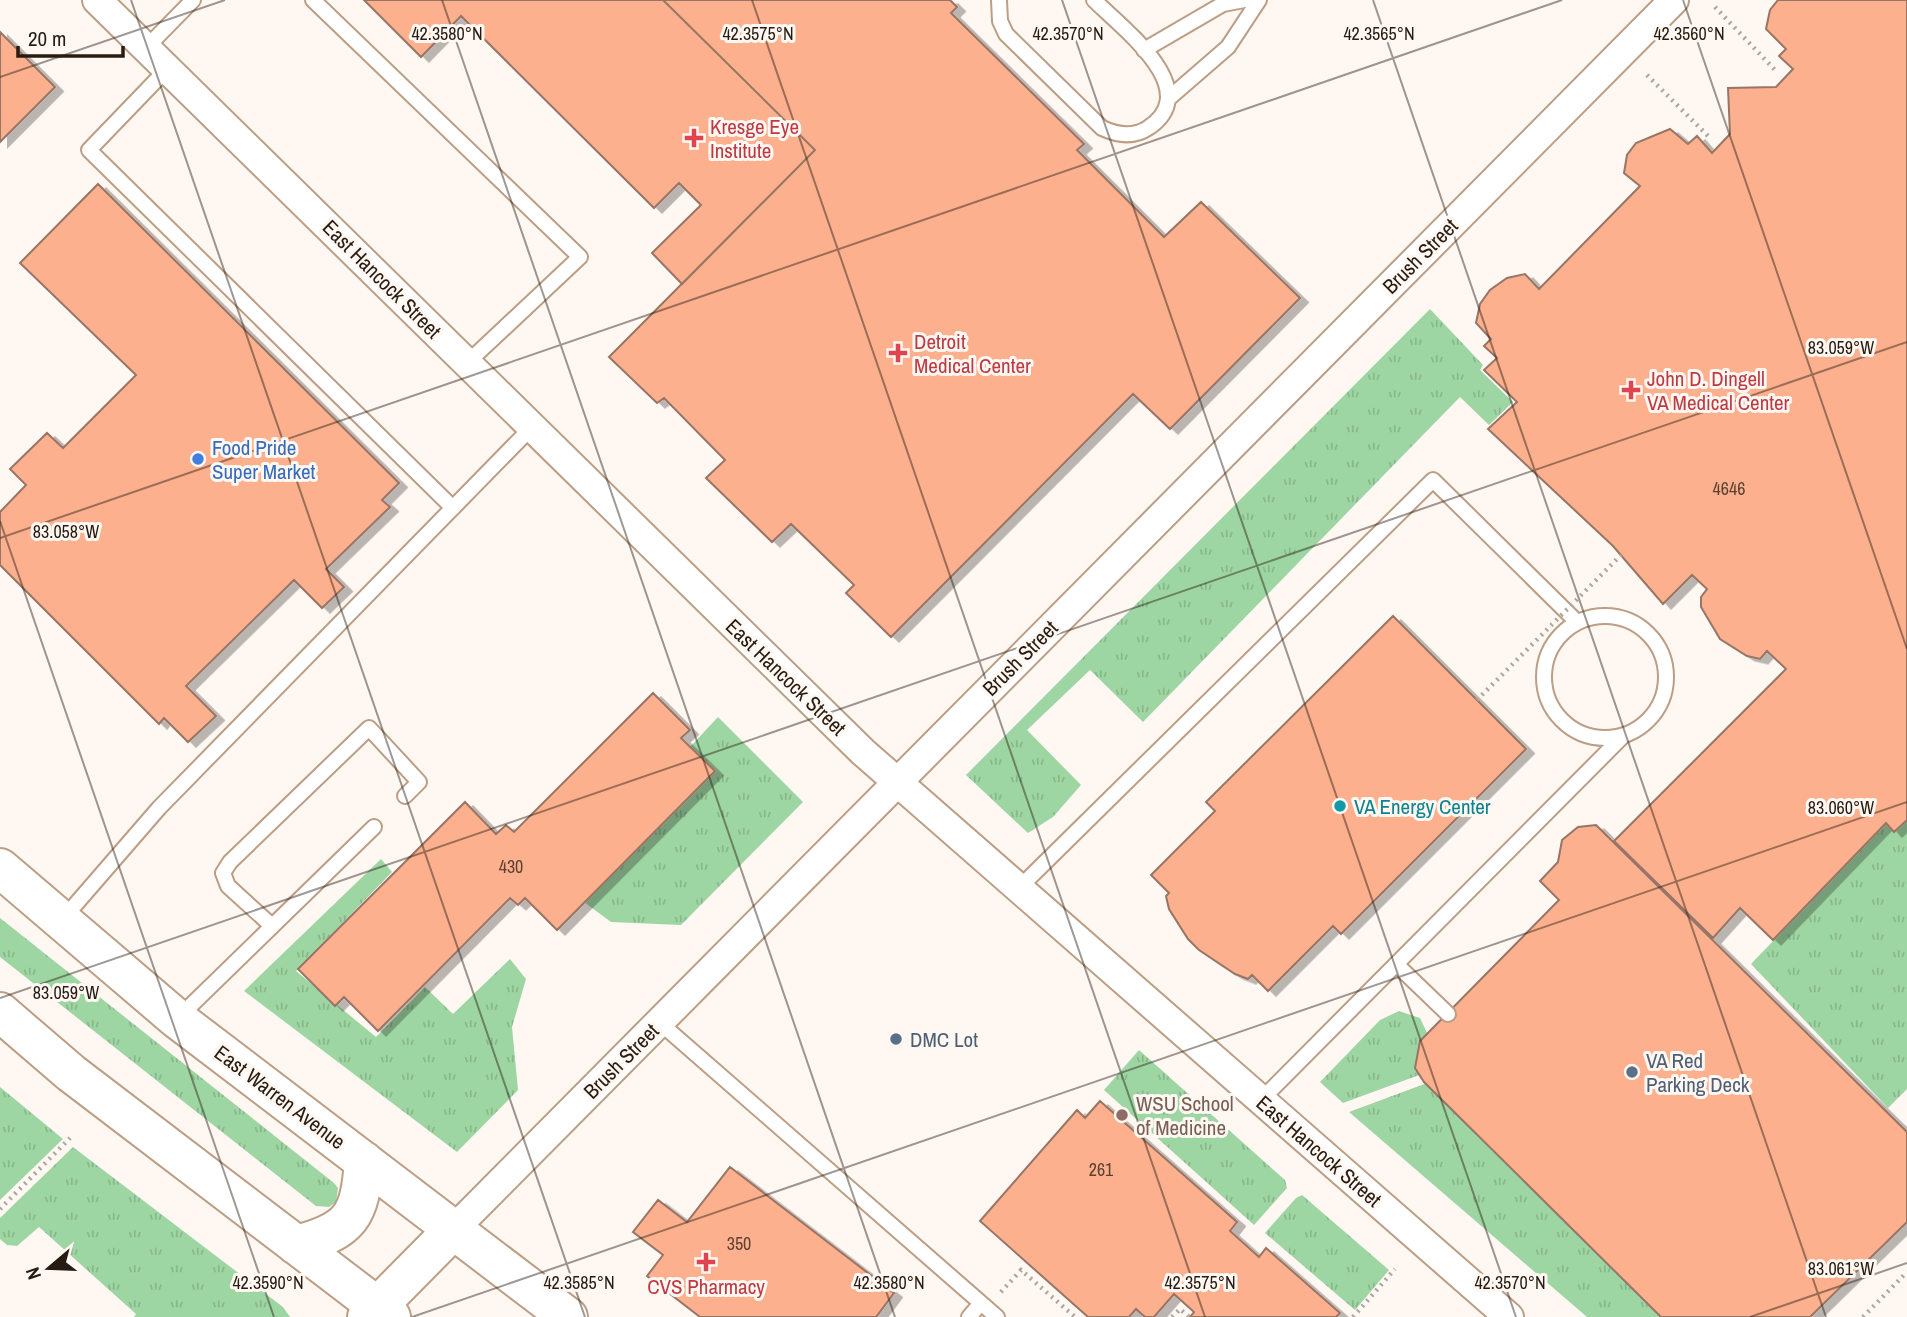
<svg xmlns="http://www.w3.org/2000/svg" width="1907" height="1317" font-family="'Archivo Narrow',sans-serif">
	<defs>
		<pattern id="grass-tufts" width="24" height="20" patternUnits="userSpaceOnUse" patternTransform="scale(1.75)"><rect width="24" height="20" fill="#9ed6a3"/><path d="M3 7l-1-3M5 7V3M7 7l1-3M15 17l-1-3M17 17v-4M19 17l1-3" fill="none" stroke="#88b78b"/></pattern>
		<filter id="shadow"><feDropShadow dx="8" dy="4.5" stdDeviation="0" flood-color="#0004"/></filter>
	</defs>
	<rect width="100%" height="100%" fill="#fef7f2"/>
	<path fill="url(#grass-tufts)" d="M1430,309L1483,365L1480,370L1513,402L1489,425L1460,397L1143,722L1090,670L1027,730L1081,785L1053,817L1028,833L966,775Z
		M718,717L803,802L681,925L611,922L584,902L714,771L690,747Z
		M1907,820V1089L1888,1108L1751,964L1886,823L1894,832Z
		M381,859L392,872L296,971L376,1037L425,987L453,1014L510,959L526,979L512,1027L518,1090L457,1152L244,991Z
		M0,918L334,1183L338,1188L336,1202L329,1207L316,1206L0,957Z
		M1399,1011L1420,1018L1427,1033L1419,1046L1422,1074L1343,1103L1320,1082L1380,1020Z
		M1139,1050L1285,1180L1287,1188L1254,1225L1104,1090Z
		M1427,1083L1661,1317H1587L1349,1112Z
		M0,1087L63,1139L0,1200Z
		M73,1147L283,1307L290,1317H134L136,1314L39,1227L17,1246L7,1245L0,1239V1218Z
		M1302,1195L1389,1270L1355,1310L1265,1233L1296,1198Z"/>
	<path fill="#fcb08e" stroke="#987565" stroke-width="2" filter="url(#shadow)" d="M364,0H663L815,150L682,284L652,253L701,205L679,183L654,208L461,16L421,57Z
		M663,0H950L957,7L951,13L1084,144L1077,150L1164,237L1201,202L1300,298L1170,429L1133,394L891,637L846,593L854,585L791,524L772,542L706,478L725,460L664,398L657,403L609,357L815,150Z
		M1778,0H1907V820L1894,832L1886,823L1773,940L1740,908L1713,938L1614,841L1786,669L1767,651L1760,659L1747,656L1720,639L1701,607V597L1707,589L1692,575L1663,604L1613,546L1488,429L1517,402L1484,370L1497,358L1484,346L1491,339L1476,323L1480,304L1490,290L1507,278L1525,274L1539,289L1640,186L1624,173L1627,155L1636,143L1670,129L1688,144L1697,136L1712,153L1730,134L1728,88L1776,87L1793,69L1779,56L1786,49L1766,29L1770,10Z
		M0,32L55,87L0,142Z
		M98,184L399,483L382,500L390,507L326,569L344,587L322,608L294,580L186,686L216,716L188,742L164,718L159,724L0,565V512L26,485L10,469L47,433L63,448L136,375L20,263Z
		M1393,616L1526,749L1341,934L1333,926L1268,991L1252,975L1248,979L1235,974L1199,950L1188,939L1169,909L1166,896L1169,893L1151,875L1215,811L1206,802Z
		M653,693L690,730L681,738L715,771L557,930L525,898L518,905L510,898L378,1031L344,997L335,1006L298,969L465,802L496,834L506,825L514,832Z
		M1596,825L1907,1132V1222L1810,1317H1661L1424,1082L1415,1068L1420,1041L1559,900L1540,881L1558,862L1562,840L1578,827Z
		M1100,1101L1237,1222L1230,1231L1259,1257L1266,1248L1340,1313L1336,1317H1190L1194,1312L1174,1294L1154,1317H1145L1136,1309L1129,1317H1088L980,1221L1077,1110L1085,1118Z
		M730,1167L894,1293L876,1317H700L647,1276L663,1255L633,1232L658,1200L687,1222Z"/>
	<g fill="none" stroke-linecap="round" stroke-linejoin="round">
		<g stroke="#bc9e85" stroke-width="18">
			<path id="lane" d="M313,0L580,257L467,363
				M999,0L1000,21L1006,34L1102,128C1117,135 1133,138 1148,128C1206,90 1122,28 1094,0
				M147,47L193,0
				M1144,50L1223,4L1244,0
				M168,68L89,150L453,508
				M1168,99L1228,47L1259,0
				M1544 677a61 61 0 1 1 122 0a61 61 0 1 1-122 0Z
				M1019,888L1433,480L1577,622
				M62,920L159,808L532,427
				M272,926L228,886L223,873L230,862L369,728L419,782L405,796
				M1396,964L1448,1014
				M178,1018L374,827
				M659,1022L997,1317
				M1261,1100L1624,735
				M969,1317L981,1303"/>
		</g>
		<g stroke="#bc9e85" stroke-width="32">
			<path id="street" d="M97,0L863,752L1509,1317
				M454,1229L1674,0"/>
		</g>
		<g stroke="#bc9e85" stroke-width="42">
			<path id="secondary" d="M367,1317L454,1229"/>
		</g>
		<g stroke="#bc9e85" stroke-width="42">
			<path id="primary" d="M0,868L177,1019L568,1317
				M0,1012L71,1073L391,1317
				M296,1245C351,1231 360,1216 364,1161"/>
		</g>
		<path stroke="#aca49d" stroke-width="4.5" stroke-dasharray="2 5" stroke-linecap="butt" d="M1715,7L1775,70
			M1647,75L1710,138
			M0,1209L70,1138
			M1001,1292L1021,1270L1075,1317
			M1172,1317L1180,1309L1189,1317
			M1353,1317L1395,1269
			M1863,1317L1907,1272"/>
		<use href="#lane" stroke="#fff" stroke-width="14"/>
		<use href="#street" stroke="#fff" stroke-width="28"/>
		<use href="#secondary" stroke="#fff" stroke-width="38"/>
		<use href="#primary" stroke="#fff" stroke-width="38"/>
		<path stroke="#aca49d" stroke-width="4.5" stroke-dasharray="2 5" stroke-linecap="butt" d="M1477,700L1621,555"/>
	</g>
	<path fill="none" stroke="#271c12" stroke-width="2" stroke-opacity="0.45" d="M131,0L585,1317M442,0L895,1317M752,0L1205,1317M1062,0L1516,1317M1373,0L1826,1317M1683,0L1907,649M0,77L225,0M0,521L274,1317M0,538L1562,0M0,998L1907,342M412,1317L1907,802M1750,1317L1907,1263"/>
	<g fill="#e0444e" stroke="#fef7f2" stroke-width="2.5">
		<path d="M690.5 127.5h7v7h7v7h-7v7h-7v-7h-7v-7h7z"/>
		<path d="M894.5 342.5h7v7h7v7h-7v7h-7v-7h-7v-7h7z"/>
		<path d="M1627.5 379.5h7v7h7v7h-7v7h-7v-7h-7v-7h7z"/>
		<path d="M702.5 1251.5h7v7h7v7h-7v7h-7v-7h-7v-7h7z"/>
	</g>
	<circle fill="#3f7fe0" stroke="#fef7f2" stroke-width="2.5" cx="198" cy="459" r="7"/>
	<circle fill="#0f9aa8" stroke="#fef7f2" stroke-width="2.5" cx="1340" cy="806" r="7"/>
	<g fill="#5c6f8a" stroke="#fef7f2" stroke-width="2.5">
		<circle cx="896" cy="1039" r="7"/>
		<circle cx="1632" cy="1072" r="7"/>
	</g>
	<circle fill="#8d6e63" stroke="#fef7f2" stroke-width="2.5" cx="1122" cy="1115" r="7"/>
	<g text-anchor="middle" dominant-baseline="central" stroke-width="6" stroke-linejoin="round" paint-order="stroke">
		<g font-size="18" fill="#5c4131">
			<text x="1729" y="488">4646</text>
			<text x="511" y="866">430</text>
			<text x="1101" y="1169">261</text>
			<text x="739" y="1243">350</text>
		</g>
		<g font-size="21" fill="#be3a42" stroke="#fef7f2" text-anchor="start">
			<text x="710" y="126">Kresge Eye<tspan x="710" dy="24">Institute</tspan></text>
			<text x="914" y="341">Detroit<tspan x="914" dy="24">Medical Center</tspan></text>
			<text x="1647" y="378">John D. Dingell<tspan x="1647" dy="24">VA Medical Center</tspan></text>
			<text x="706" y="1286" text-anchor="middle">CVS Pharmacy</text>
		</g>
		<g font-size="21" fill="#271c12" stroke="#fef7f2">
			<text transform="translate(1420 256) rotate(-45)">Brush Street</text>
			<text transform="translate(382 279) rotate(45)">East Hancock Street</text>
			<text transform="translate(1020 658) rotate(-45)">Brush Street</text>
			<text transform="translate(786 677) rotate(44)">East Hancock Street</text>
			<text transform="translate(621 1061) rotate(-45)">Brush Street</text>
			<text transform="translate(280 1097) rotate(37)">East Warren Avenue</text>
			<text transform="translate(1319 1151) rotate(41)">East Hancock Street</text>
		</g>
		<g font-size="21" fill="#366cbe" stroke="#fef7f2" text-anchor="start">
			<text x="212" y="447">Food Pride<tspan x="212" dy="24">Super Market</tspan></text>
		</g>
		<g font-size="21" fill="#0d838f" stroke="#fef7f2" text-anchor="start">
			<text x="1354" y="806">VA Energy Center</text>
		</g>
		<g font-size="21" fill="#4e5e75" stroke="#fef7f2" text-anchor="start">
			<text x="910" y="1039">DMC Lot</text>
			<text x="1646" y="1060">VA Red<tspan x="1646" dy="24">Parking Deck</tspan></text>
		</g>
		<g font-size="21" fill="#785e54" stroke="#fef7f2" text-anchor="start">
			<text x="1136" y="1103">WSU School<tspan x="1136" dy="24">of Medicine</tspan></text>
		</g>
	</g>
	<g font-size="18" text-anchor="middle" fill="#271c12" stroke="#fef7f2" stroke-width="6" stroke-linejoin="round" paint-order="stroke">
		<text x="1689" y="40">42.3560°N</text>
		<text x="447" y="40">42.3580°N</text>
		<text x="758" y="40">42.3575°N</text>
		<text x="1068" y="40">42.3570°N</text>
		<text x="1379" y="40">42.3565°N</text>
		<text x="1841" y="354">83.059°W</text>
		<text x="66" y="538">83.058°W</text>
		<text x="1841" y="814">83.060°W</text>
		<text x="66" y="999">83.059°W</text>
		<text x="1841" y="1275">83.061°W</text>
		<text x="268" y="1289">42.3590°N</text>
		<text x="579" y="1289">42.3585°N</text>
		<text x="889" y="1289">42.3580°N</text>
		<text x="1200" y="1289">42.3575°N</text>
		<text x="1510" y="1289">42.3570°N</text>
	</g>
	<g transform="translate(49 1268) rotate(251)" stroke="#fef7f2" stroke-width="5" paint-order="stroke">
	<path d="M0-5L12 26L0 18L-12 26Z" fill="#271c12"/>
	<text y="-10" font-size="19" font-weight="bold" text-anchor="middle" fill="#271c12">N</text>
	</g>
	<path d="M18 46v10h105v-10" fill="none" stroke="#271c12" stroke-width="3.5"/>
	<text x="28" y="46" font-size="21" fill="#271c12" stroke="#fef7f2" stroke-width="5" paint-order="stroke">20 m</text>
</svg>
